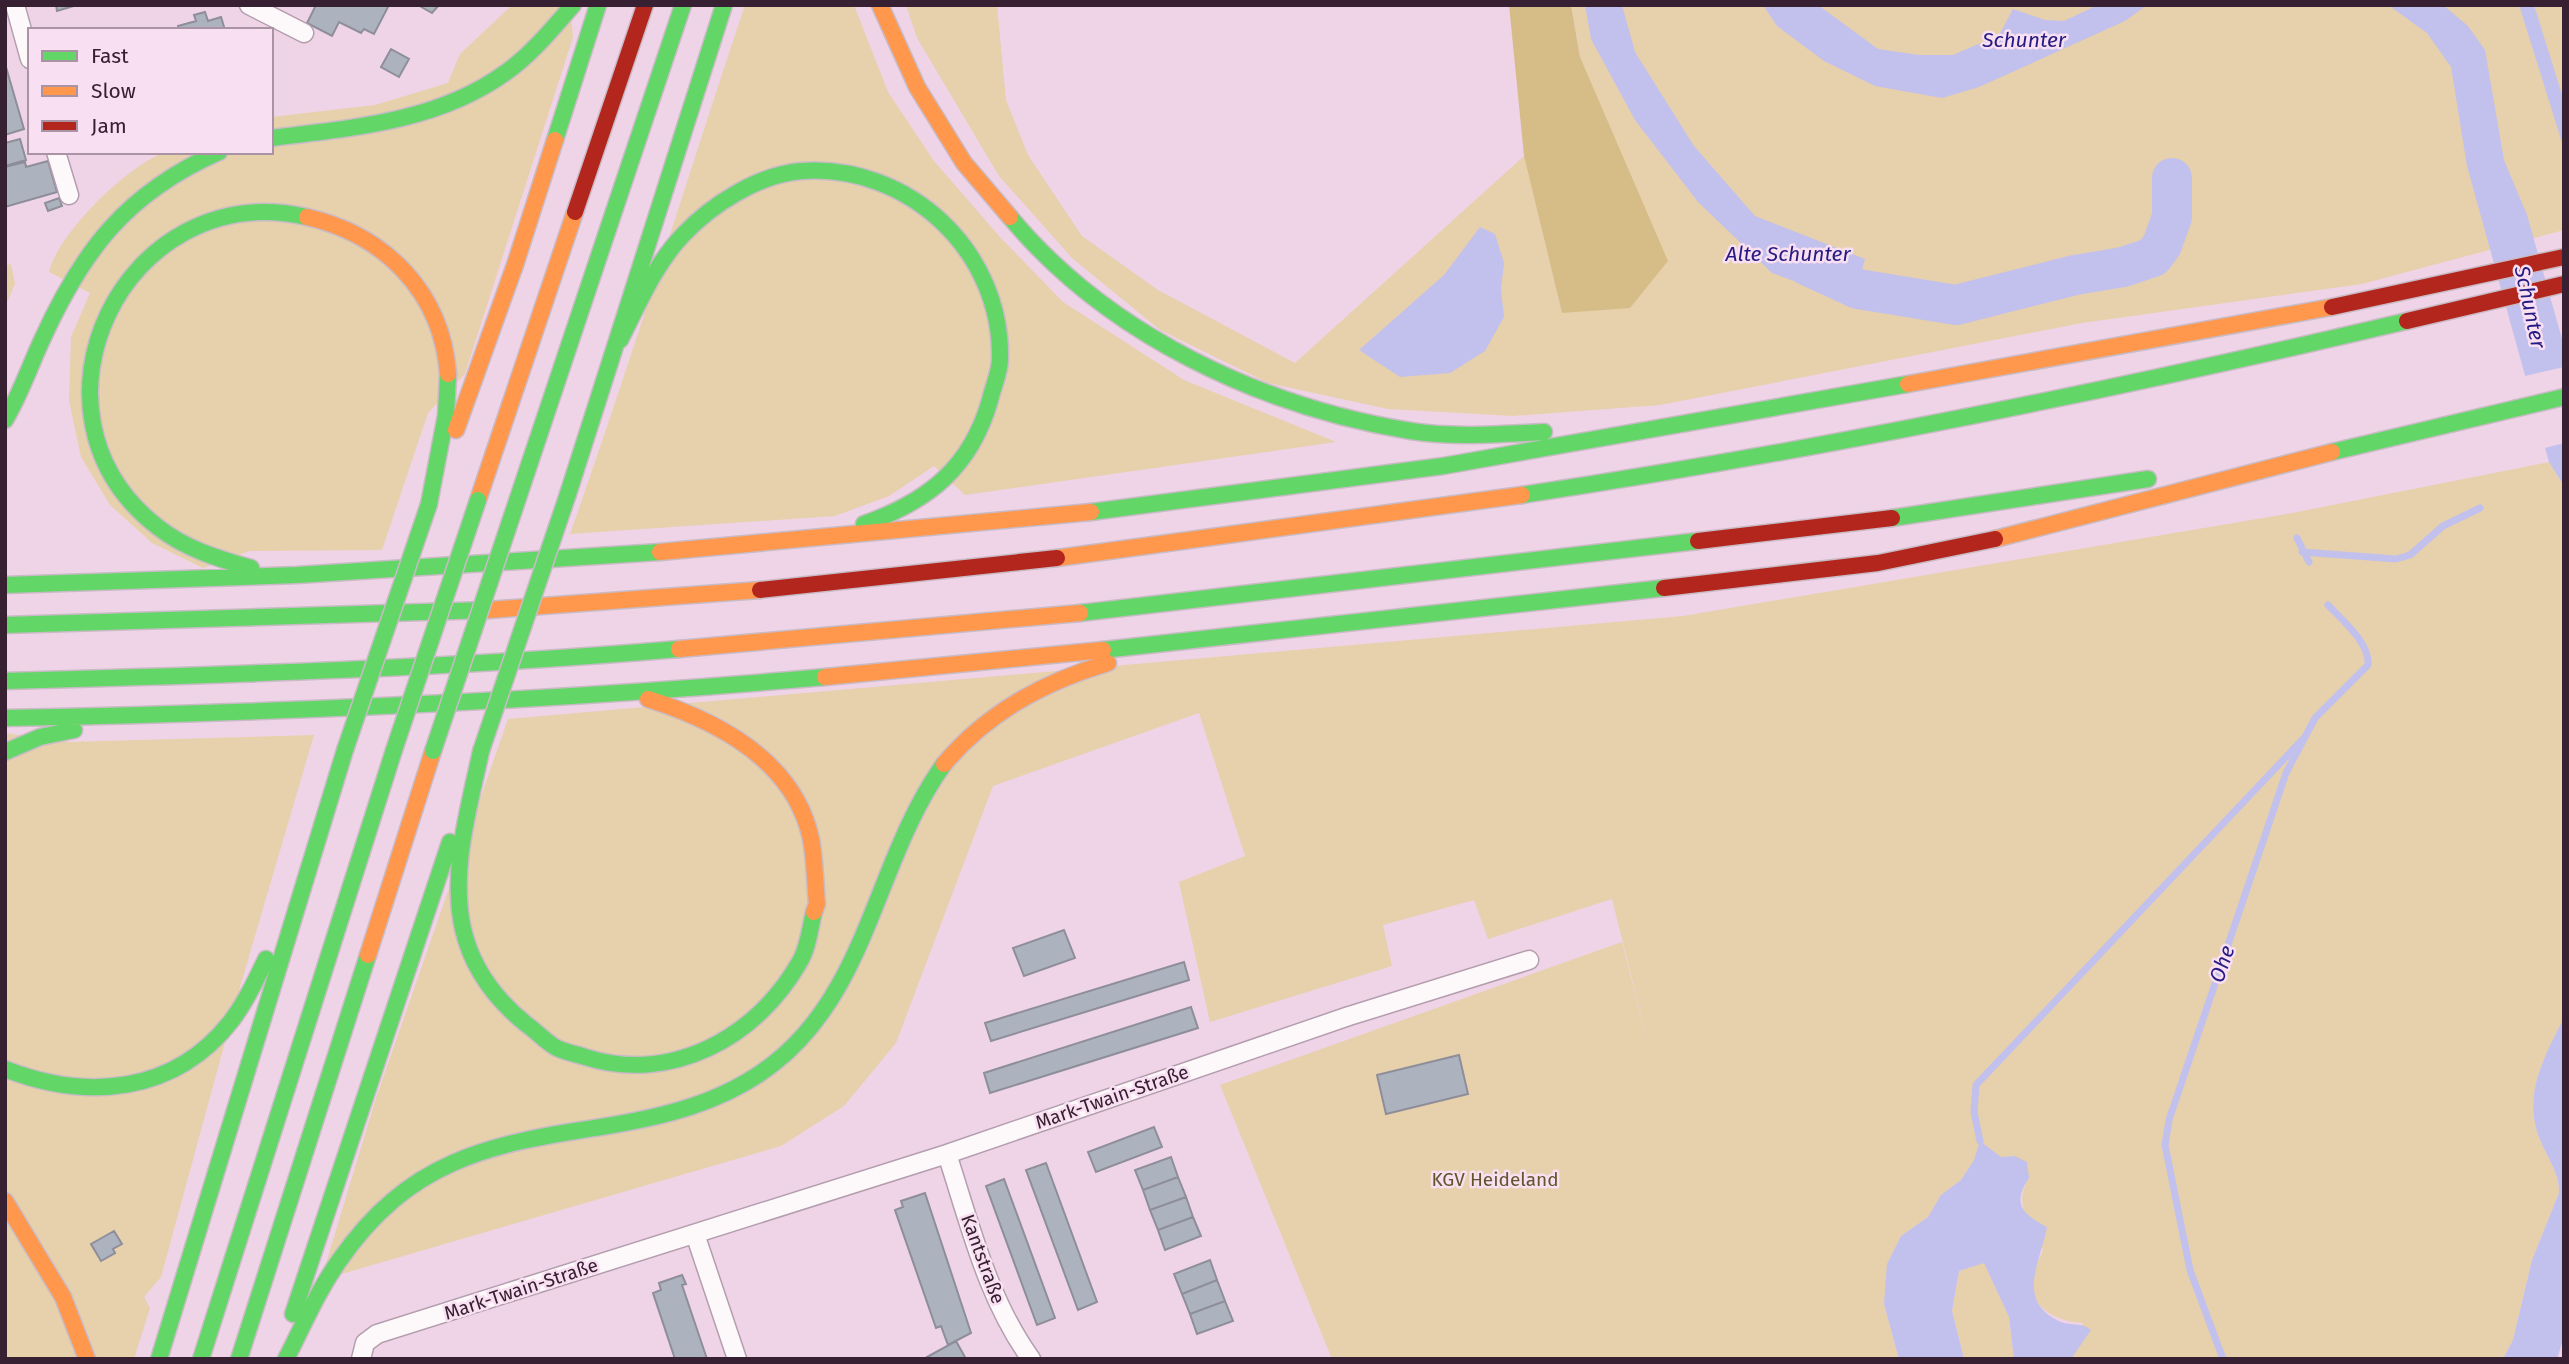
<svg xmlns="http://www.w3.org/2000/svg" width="2569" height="1364" font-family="'Fira Sans',sans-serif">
	<rect width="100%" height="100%" fill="#efd4e7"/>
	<path fill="#e7d0ac" d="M512,5H570L573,37L465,374L428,413L382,550L250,551L203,568L152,543L110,505L81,457L69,401L71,337L90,293L49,272C58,234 126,167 163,153C178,148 250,152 271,152V117L375,105L448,83L460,54Z
		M745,5H854L888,92L934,161L999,236L1063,302L1184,380L1336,442L965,495L934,466L889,496L835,516L570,534C632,359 686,181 745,5Z
		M906,5H997L1006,100L1028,155L1082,236L1158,290L1295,363L1524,156L1562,313L1580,57L1571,5H2564V230L2362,284L2082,323L1660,405L1513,416L1388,409L1268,383L1160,330L1072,258L999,176L917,38Z
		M11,264L15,284L5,307V266Z
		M2549,462L2564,486V1018C2544,1058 2521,1097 2541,1142C2548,1159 2560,1174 2559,1193L2532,1260L2513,1340L2503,1359H2071L2083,1323C2058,1322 2027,1308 2032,1277C2034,1268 2040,1258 2043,1250C2031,1224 2012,1205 2029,1178L2015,1156L1974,1160L1961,1180L1941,1195L1928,1217L1901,1236L1884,1304L1899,1359H1332L1220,1085L1622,942L1654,1067L1612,899L1488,939L1474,900L1383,925L1392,966L1210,1022L1179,882L1245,856L1199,713L993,786L896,1043L844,1106L781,1146L321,1280L376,1098L508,719L1683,616L2292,513Z
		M5,733L68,742L314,735L240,987L161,1277L144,1297L150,1308L134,1359H5Z
		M1984,1262L2009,1317L2014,1359H1964L1952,1311L1959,1271Z"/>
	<path fill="#d6bd88" d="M1509,5H1571L1580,57L1668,261L1630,308L1562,313L1524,156Z"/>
	<path fill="#c2c0ed" d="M1585,5H1622L1635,52L1694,146L1755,216L1865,259L1853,302L1772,273L1698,202L1635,120L1591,39Z
		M1763,5H1818L1878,49L1919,55H1953L1999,35L2013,9L2045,20L2064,21L2098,5H2147L2125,21L1979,87L1942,98L1875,86L1824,61L1777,26Z
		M2388,5H2443L2468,26L2485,50L2504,160L2527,215L2564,346V486L2549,462L2467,166L2451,67L2427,33Z
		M2519,5H2534L2564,101V149Z
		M1480,227L1495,234L1504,263L1501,289L1504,317L1485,351L1450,373L1400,377L1359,350L1444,275Z
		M2564,1018V1336L2557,1359H2503L2513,1340L2532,1260L2559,1193C2560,1174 2548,1159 2541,1142C2521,1097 2544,1057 2564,1018Z
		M1980,1141L2001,1157L2015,1156L2027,1162L2029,1178C2012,1204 2022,1214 2047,1227C2041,1262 2014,1301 2061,1322C2072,1326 2081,1322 2091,1330L2071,1359H2014L2009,1317L1984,1263L1959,1271L1952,1311L1964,1359H1899L1884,1304L1887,1264L1901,1236L1928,1217L1941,1195L1961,1180L1974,1160Z"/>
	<path fill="#efd4e7" d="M2564,367V443L2541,449L2521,377Z"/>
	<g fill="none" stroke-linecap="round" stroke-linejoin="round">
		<path stroke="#c2c0ed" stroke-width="7" d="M2297,538L2309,562
			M2302,552L2396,559L2410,555L2443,526L2480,508
			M1980,1141L1974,1112L1976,1085L2302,740
			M2223,1359L2190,1270L2165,1145L2169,1120L2286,773L2315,718L2368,665C2370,643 2342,620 2328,605"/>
		<path stroke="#c2c0ed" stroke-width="40" d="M1806,265L1858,289L1956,305L2075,275L2123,267L2153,257L2162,245L2172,217V178"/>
	</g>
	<path fill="#adb2bf" stroke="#8e8e9a" stroke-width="2" d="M56,5H77L57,11Z
		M316,5H389L374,34L364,29L361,33L339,22L332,36L307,23Z
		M418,5H439L432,13Z
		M205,12L208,21L221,17L225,30H179L178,26L196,21L194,15Z
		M391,49L409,59L399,77L381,67Z
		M6,67L24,129L5,135V67Z
		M20,139L26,160L5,166V143Z
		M48,161L57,192L5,207V167L25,162L26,167Z
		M59,198L62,206L48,211L45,203Z
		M1064,930L1075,958L1024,976L1013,948Z
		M1184,962L1189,980L991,1041L985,1023Z
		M1191,1007L1198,1028L990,1093L984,1073Z
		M1459,1055L1468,1094L1386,1114L1377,1075Z
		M1154,1127L1162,1147L1096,1172L1088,1152Z
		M1171,1157L1178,1177L1143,1190L1135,1170Z
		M1046,1163L1097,1302L1078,1310L1026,1170Z
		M1178,1177L1186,1197L1150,1210L1143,1190Z
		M1004,1179L1055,1318L1037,1325L986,1186Z
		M925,1193L971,1333L948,1345L941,1326L936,1328L895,1210L903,1207L901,1201Z
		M1186,1197L1193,1217L1158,1230L1150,1210Z
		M1193,1217L1201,1236L1165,1250L1158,1230Z
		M114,1231L122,1244L113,1249L115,1253L101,1261L91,1244Z
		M1210,1260L1217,1280L1182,1294L1174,1274Z
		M682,1275L686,1284L682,1285L707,1359H675L653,1293L661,1290L659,1283Z
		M1217,1280L1225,1301L1190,1314L1182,1294Z
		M1225,1301L1233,1321L1197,1334L1190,1314Z
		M956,1341L966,1359H928L927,1357Z"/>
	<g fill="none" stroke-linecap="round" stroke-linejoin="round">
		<g stroke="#b49eae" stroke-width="21">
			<path id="street" d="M15,5L30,59
				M249,5L304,33
				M56,152L69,195
				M947,1154C970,1224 987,1298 1031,1359
				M695,1234L737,1359
				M361,1359L365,1343L377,1334L947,1154L1349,1016L1529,960"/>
		</g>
		<g stroke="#c9bbc5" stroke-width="19">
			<path id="fast" d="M271,138C352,128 437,122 505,73C531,55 552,29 573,5
				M555,140L598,5
				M1010,217C1108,335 1262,407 1411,431C1455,438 1500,434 1544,432
				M620,340C638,305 655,264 683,235C711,205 759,174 802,171C909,164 1002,251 1000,359C1000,372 993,387 990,400C971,467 929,501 864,524
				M5,420C20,395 29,368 41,342C82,251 126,193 219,152
				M2332,452L2564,397
				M568,494L724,5
				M1522,495C1820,450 2114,390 2407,321
				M518,498L683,5
				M429,504L446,415L448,374
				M1091,512L1443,466L1908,384
				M1892,518L2148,479
				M251,568C219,559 186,549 159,528C9,414 124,175 307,217
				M5,585L297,575L660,552
				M1080,613L1698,541
				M5,625L488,610
				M1103,650L1664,588
				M5,681C230,675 454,668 679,649
				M5,718C279,713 552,701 825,677
				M481,751C469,808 450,870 463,929C472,968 495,999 526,1024C536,1031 545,1041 555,1047C564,1052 576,1054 585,1057C671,1084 756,1038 799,963C808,949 810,928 814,912
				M5,752L40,737L74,730
				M5,1069C87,1101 175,1094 232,1020C246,1001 256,980 266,959
				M293,1314L450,842
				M159,1359L345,750
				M201,1359L394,750
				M239,1359L368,955
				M286,1359C303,1326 317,1292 339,1261C408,1161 487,1144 601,1127C663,1117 723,1103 773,1064C869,990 876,858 944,764"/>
		</g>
		<g stroke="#c9bbc5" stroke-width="19">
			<path id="slow" d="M880,5L917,87L964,163L1010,217
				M307,217C385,235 442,292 448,374
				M1908,384L2332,307
				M456,430L515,265L555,140
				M478,500L575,212
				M1995,539L2332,452
				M660,552L1091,512
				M1057,558L1522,495
				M488,610L760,590
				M679,649L1080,613
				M825,677L1103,650
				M648,699C718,721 794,760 811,839C815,860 815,883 817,904L814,912
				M944,764C988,712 1044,682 1108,663
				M368,955L433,751
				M5,1201L63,1297L87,1359"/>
		</g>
		<g stroke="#c9bbc5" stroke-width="19">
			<path id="jam" d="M575,212L645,5
				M2332,307L2564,257
				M2407,321L2564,284
				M1698,541L1892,518
				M1664,588L1878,563L1995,539
				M760,590L1057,558"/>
		</g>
		<use href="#street" stroke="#fdf9fb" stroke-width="18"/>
		<use href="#fast" stroke="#63d668" stroke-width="16"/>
		<use href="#slow" stroke="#ff974d" stroke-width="16"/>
		<use href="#jam" stroke="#b3261e" stroke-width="16"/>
		<g stroke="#c9bbc5" stroke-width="19" stroke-linecap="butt">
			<path id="fast-bridge" d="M345,750L429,504
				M394,750L478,500
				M433,751L518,498
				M481,751L568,494"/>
		</g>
		<use href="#fast-bridge" stroke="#63d668" stroke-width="16"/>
	</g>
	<g text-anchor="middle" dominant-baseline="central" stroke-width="5" stroke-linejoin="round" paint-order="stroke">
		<g font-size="19" fill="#362031" stroke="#f8dff1">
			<text transform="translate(1112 1097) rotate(-19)">Mark-Twain-Straße</text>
			<text transform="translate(983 1259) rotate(70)">Kantstraße</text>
			<text transform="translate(521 1289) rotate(-18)">Mark-Twain-Straße</text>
		</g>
		<g font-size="19" fill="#5f5529" stroke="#f8dff1">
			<text x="1495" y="1179">KGV Heideland</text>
		</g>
		<g font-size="21" font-style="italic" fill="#251b82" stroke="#f8dff1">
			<text x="2024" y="40">Schunter</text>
			<text x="1788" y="254">Alte Schunter</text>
			<text transform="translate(2530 307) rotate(78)">Schunter</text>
			<text transform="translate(2222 964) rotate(-71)">Ohe</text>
		</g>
	</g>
	<rect width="2569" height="1364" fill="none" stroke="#362031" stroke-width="14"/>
	<rect x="28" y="28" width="245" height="126" fill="#f8dff1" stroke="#aa93a4" stroke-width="2"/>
	<rect x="42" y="51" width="35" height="10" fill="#63d668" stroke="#aa93a4" stroke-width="2"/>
	<text x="91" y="63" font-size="21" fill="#362031">Fast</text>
	<rect x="42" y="86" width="35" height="10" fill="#ff974d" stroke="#aa93a4" stroke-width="2"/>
	<text x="91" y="98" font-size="21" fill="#362031">Slow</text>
	<rect x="42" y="121" width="35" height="10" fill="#b3261e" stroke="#aa93a4" stroke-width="2"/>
	<text x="91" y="133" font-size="21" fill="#362031">Jam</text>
</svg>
